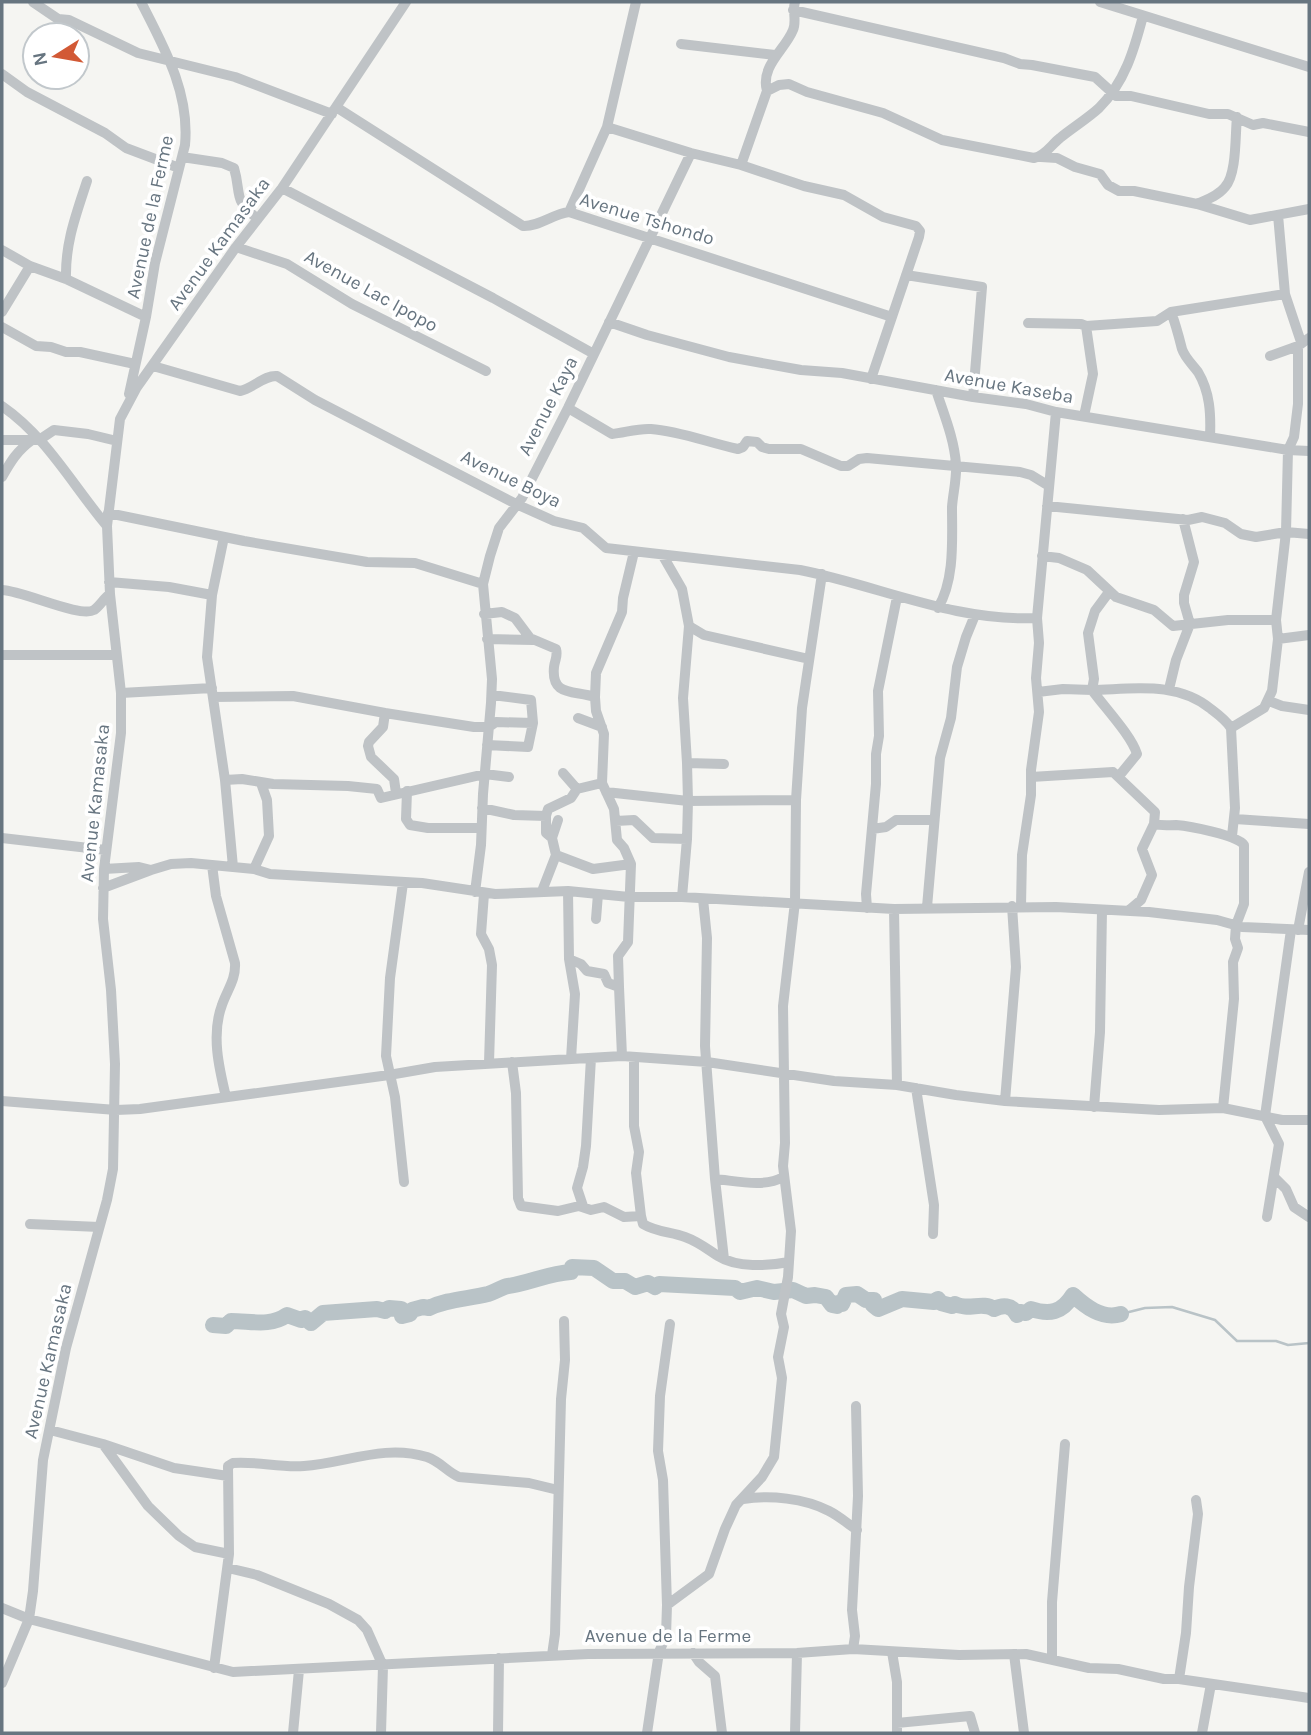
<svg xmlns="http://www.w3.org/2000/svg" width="1311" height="1735" font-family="Karla,sans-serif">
	<rect width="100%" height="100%" fill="#f5f5f2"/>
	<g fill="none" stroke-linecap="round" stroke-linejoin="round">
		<path stroke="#b9c3c7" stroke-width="2.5" d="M1121,1314L1145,1308L1172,1307L1215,1320L1237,1341H1276L1288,1345L1309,1343"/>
		<path stroke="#b9c3c7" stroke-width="16" d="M213,1325L226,1326L231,1321C251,1321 270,1327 287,1315L301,1320L305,1318L311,1323L323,1313L377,1309L385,1311L389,1308L401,1309L402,1316L410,1314L412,1310L423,1307L429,1308C447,1299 468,1299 488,1294C495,1292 502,1287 508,1286C530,1283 549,1273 571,1272L572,1267L594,1268L613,1281H625L635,1287L648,1283L655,1287L659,1284L735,1288L740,1292L757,1288L774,1292L793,1290L806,1296L815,1295L826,1297L832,1305L837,1306L838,1303L842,1304L846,1295L857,1294L866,1300H874L873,1305L878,1309L902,1299L934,1302L938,1299L941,1303L952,1306L955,1304C968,1311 983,1301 994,1309C1002,1305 1012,1304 1017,1315L1020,1312L1026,1313L1031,1309C1049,1315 1062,1313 1073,1295C1085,1306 1102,1320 1121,1314"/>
		<path stroke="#bfc3c6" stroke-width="10" d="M33,2L58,19L69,20L138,53L235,77L332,114
			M1100,2L1309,67
			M793,10L1004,58L1020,64L1032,65L1095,77L1116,96H1131L1209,114H1228L1253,125L1263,123L1309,132
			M681,44L775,55
			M2,74L27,92L105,133L126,148L179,168
			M767,91C760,66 785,50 793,30C797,21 792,11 795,2
			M336,107L523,226C538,227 553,214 569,212L892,317
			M607,127L691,153L741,165L804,186L844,195L883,217L916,226L920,231L919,237L871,379
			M182,157L222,163L234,168C242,195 232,199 258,219
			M1041,157L1057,158L1075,167L1100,174L1108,185L1119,191H1134L1197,204L1250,220L1309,209
			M741,165L767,91L779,85L789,84L807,92L883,113L942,140L1034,158C1045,156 1051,145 1060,138C1072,128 1087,119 1099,108C1125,82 1134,50 1143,16
			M282,188L493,298L594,354
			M1197,204C1206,200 1218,196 1225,187C1237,174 1235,135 1237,117
			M569,212L607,127L636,2
			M1278,215L1285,294L1301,342
			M236,247L287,264L352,304L486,371
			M2,250L30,266L66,279L146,317
			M906,275L982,287L973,397
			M66,279C65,243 76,215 87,181
			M2,312L30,266
			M1171,312C1176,325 1179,337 1182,349C1185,358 1193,365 1198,372C1210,392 1211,414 1210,437
			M609,322L647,335L729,357L801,370L842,373L973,397L1026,404L1056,412L1288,450L1309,451
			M1028,323L1081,324L1086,326L1157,321L1171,312L1285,294
			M2,327L36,346L51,347L66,352H80L135,364
			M1270,356L1298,346
			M153,366L240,391C254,388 264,375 277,376L315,400L516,504L554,521L583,528L606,548L800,570C880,586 954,622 1037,618
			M936,390C944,415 954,438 956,464C957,478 953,493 952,507C952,540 955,579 938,608
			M129,394L146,317L155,263L185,145C190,93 164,47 141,2
			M2,406C47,437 73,486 107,526
			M568,408L612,434C624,433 638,428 651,429C680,431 709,443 738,449L743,447L747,441L757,442L762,447L769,449H801L841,466H848L859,459L867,458L1020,472L1031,475L1049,486
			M1084,416L1093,374L1086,326
			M2,440H39L54,430L88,434L117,441
			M2,477C11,461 17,451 32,440
			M1047,506L1188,520L1202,517L1225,523L1241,534L1256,537L1286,532L1309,534
			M108,513L244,541L367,562L415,563L483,584
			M224,537L212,595L207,657L225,780L233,867
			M663,556L682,589L689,626L683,698L687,763L724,764
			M1042,556L1059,558L1087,570L1116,597L1154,610L1173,626L1228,620H1276
			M109,582L169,587L212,595
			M2,590C24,591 80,618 94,610C100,606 104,598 110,594
			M1109,592L1095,611L1088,633L1094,679L1092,690C1134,689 1177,681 1211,709C1219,715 1226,720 1231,728
			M484,614L502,612L515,618L530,638L556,649C558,657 555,659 554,667C551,697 574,690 595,697L596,711L604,734L602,783L614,809L617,840L624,848L631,864L628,942L618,956L619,987
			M689,626L704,635L809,659
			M487,639L533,640
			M1278,639L1309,635
			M2,655H116
			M1169,689L1176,660L1190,624L1184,603V595L1194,562L1183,519
			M1038,692L1063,689L1092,690C1105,708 1131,735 1137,754L1119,776
			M121,693L212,688
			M213,697L293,696L385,713L383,727L369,742L368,746L371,757L394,779L396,793
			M595,697L596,673L622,612L623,598L634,552
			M1269,701L1282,706L1309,710
			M385,713L474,727H489L496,722L533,723L531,700L492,695
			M578,718L602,727
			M487,745L528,747L533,723
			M687,763L688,801L796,800
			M563,773L577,789L602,783
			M1031,777L1113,772L1155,812L1154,824L1142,849L1152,875L1141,900L1128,911
			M225,780L242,779L273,784L348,786L377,789L381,798L485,774L509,777
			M407,791L406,819L410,825L428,828H481
			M606,792L688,801L687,839L653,838L634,820L616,821
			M482,808L514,815L546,816L548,809L571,798L577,789
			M546,816V833L552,838L558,820
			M1235,819L1309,824
			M1154,824C1162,826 1168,825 1176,825C1189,826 1237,835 1244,845V904L1236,925L1235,939L1238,948L1233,962L1234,999L1223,1108
			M872,829L886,827L896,820H934
			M1232,836L1235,808L1231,728L1264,708L1272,691L1278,639L1276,620L1286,532L1288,450L1294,437L1298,404V346L1309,338
			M2,838L106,850
			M556,855L593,869L631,864
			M212,865L216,896L235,963C236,980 227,990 222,1005C211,1034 219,1068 226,1097
			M104,869L139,867L151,870L171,864L191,863L254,869L270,874L422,883L495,894L568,891L629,897H682L894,909L1056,907L1149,912L1217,920L1242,927L1309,930
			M254,869L269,836L267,800L261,783
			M403,883L390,978L386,1056L395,1097L404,1182
			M103,888L151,870
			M542,891L556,855L552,838
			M568,891L569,959L581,964L587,971L604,974L608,983L619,987L622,1056
			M475,892L481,845L483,794L491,703L492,679L483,584L490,556L499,528L522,498L568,408L691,153
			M484,894L481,934L489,949L492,965L489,1063
			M682,897L687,839
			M703,899L707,938L705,1046L715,1179L724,1259
			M1021,906L1022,855L1031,795V770L1039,712L1036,678L1039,643L1037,618L1056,412
			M927,907L940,758L951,718L957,667L966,637L975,615
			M867,908L866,894L876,784V754L879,736L878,691L897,597
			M894,909L897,1085
			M596,919L598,894
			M1298,930L1309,872
			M569,959L575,994L571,1059
			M634,1057V1126L639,1152L636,1173L641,1216
			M512,1062L516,1093L518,1198L521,1206L558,1211L579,1206L591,1210L604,1207L624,1217L641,1216L643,1224C656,1232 671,1232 685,1237C699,1242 707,1249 718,1256C737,1268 768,1266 789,1262
			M916,1088L934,1205L933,1234
			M2,1101L116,1110L140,1109L389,1075L435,1067L622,1056L707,1062L834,1081L897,1085L956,1095L1005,1101L1159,1110L1223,1108L1282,1120H1309
			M1005,1101L1016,967L1012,906
			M1094,1107L1100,1032L1102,910
			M1275,1178L1286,1189L1294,1207L1309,1217
			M715,1179C737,1181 764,1188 783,1177
			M583,1206L577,1188L583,1167L586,1146L591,1058
			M1267,1217L1279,1144L1265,1116L1291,930
			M30,1224L99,1227
			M50,1430L103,1444L148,1506L179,1536L195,1547L229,1554L214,1668
			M103,1444L174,1468L228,1476
			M743,1499C770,1495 804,1498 829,1511C839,1516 848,1524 857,1530
			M229,1554L228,1466L233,1463C257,1461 280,1468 304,1466C346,1463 384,1444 427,1457C441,1462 446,1471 459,1477L529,1483L558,1490
			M228,1568L257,1575L329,1604L358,1620L367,1630L383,1666L381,1733
			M667,1605L663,1480L658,1451L660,1396L670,1324
			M2,1608L29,1619L233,1672L588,1654L797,1653L853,1649L959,1655L1026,1654L1089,1668L1118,1669L1164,1679H1179L1309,1698
			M853,1649L855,1636L852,1610L858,1496L856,1406
			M892,1652L897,1682V1733
			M693,1653L699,1662L715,1676L722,1733
			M1014,1654L1024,1733
			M552,1655L555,1634L561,1399L565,1360L564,1321
			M1052,1659V1602L1065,1444
			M1179,1679L1186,1633L1189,1587L1198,1514L1196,1500
			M2,1683L29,1619L33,1591L43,1460L66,1348L107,1200L113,1169L115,1064L111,990L103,919L104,869L121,733V693L110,594L107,526L120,419L137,387L236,247L282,188L406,2
			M897,1723L970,1716L975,1733
			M293,1733L299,1670
			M498,1733L499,1658
			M647,1733L659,1652L666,1636L667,1605L709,1574L725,1529L736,1505L762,1477L774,1457L782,1378L778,1357L784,1327L781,1314L788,1277L791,1231L783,1166L785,1143L783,1006L795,902L796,800L802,708L822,574
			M795,1733L797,1653
			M1202,1733L1211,1684"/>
	</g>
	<g text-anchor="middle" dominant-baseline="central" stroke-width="7" stroke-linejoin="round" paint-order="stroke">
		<g font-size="19" fill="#677580" stroke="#fff">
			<text transform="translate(150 217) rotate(-78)">Avenue de la Ferme</text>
			<text transform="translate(647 219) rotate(17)">Avenue Tshondo</text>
			<text transform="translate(219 244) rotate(-54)">Avenue Kamasaka</text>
			<text transform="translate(371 291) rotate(29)">Avenue Lac Ipopo</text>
			<text transform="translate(1009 386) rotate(10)">Avenue Kaseba</text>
			<text transform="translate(548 406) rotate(-63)">Avenue Kaya</text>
			<text transform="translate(511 479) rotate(26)">Avenue Boya</text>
			<text transform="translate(95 803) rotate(-84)">Avenue Kamasaka</text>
			<text transform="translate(48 1361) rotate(-77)">Avenue Kamasaka</text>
			<text x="668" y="1636">Avenue de la Ferme</text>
		</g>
	</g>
	<rect width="1311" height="1735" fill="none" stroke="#677580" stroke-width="7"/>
	<g transform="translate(56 56) rotate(259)"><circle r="33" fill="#ffffff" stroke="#c2c8cc" stroke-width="2"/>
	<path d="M0-5L12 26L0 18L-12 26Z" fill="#d25935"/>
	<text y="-10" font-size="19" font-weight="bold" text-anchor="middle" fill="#677580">N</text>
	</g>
</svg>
